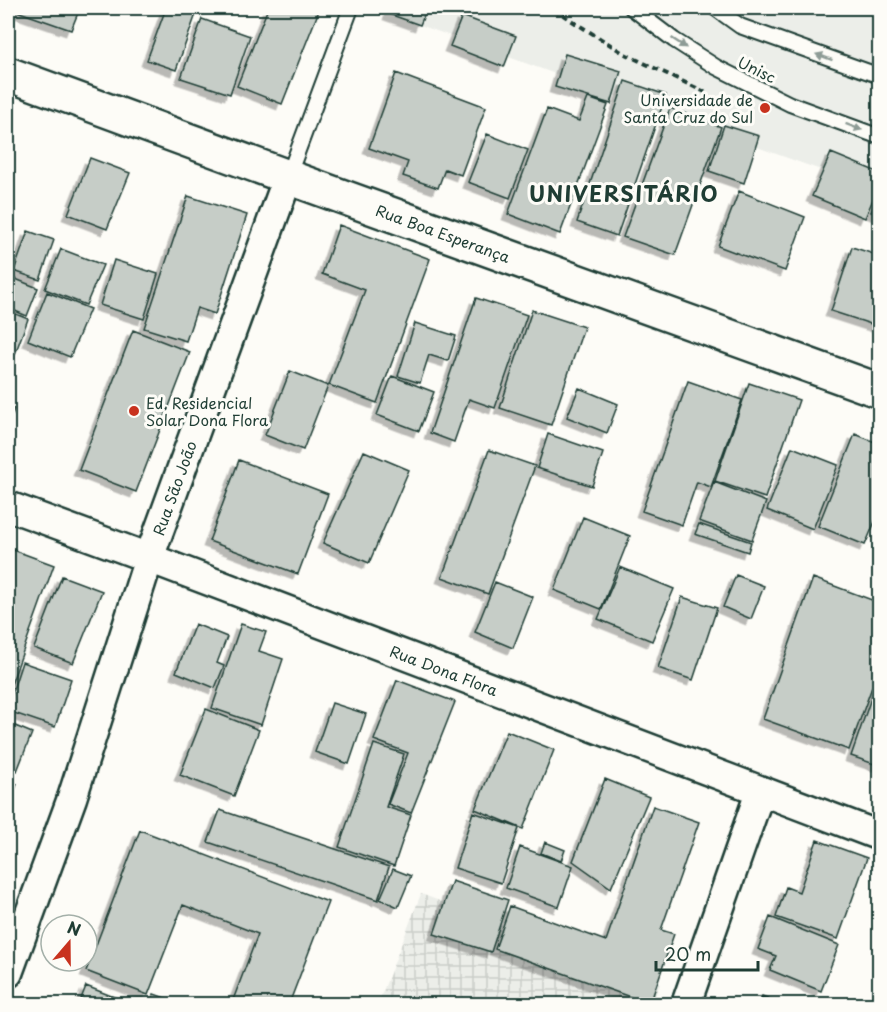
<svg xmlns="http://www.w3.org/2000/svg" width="887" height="1012" font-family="'Playpen Sans',sans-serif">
	<defs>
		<pattern id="industrial-grid" width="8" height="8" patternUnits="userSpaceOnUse" patternTransform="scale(1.5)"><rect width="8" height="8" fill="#eceee9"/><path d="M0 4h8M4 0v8" fill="none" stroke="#cacdc8"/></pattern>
		<filter id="shadow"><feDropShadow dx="-5.5" dy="5.5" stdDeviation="0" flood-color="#0004"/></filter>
	</defs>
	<rect width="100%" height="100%" fill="#fdfcf7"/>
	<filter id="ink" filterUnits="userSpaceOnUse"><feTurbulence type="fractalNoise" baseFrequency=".0167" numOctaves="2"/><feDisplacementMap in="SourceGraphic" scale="12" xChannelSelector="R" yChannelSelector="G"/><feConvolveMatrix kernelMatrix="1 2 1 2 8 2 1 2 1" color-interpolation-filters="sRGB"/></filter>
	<g filter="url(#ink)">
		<path fill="#eceee9" d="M373,8H879V191L420,25Z"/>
		<path fill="url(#industrial-grid)" d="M421,894L660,984L652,1004H378Z"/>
		<path fill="#c6cdc7" stroke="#1f3d34" stroke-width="1.5" filter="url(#shadow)" d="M8,8H80L71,30Z
			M166,8H176L196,14L176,70L147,60Z
			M268,8H320L282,104L237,86Z
			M391,8H427L420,25L389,14Z
			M462,16L516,36L504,67L450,46Z
			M202,19L250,36L230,94L181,78Z
			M565,54L621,71L611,104L555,87Z
			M396,73L486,107L461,175L445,169L438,188L403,176L408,162L369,148Z
			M625,81L666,95L617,236L577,222Z
			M588,98L608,105L560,234L508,214L547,109L579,121Z
			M670,108L721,127L675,255L623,237Z
			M724,125L759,136L744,183L709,171Z
			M487,134L528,150L510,198L468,182Z
			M831,153L880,173V183L865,218L812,196Z
			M90,158L130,173L107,229L68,214Z
			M739,191L805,217L785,271L718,246Z
			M188,196L247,215L215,314L197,308L186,341L144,328Z
			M880,196V216L871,212Z
			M339,225L430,259L377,403L329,385L365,290L322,274Z
			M28,231L54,240L40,280L14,271Z
			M852,247L880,256V327L831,311Z
			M61,249L103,265L86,305L45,289Z
			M114,260L158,274L144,319L100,305Z
			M8,276L38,288L27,316L8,308Z
			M47,292L90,309L70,357L28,340Z
			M476,298L527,315L495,408L469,399L454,442L430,433Z
			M532,310L584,327L551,425L500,408Z
			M8,311L28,319L8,373Z
			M415,323L456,336L448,361L429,355L420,383L398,376Z
			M133,330L190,352L136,492L79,470Z
			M290,371L328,386L303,450L265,435Z
			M392,376L434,392L419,431L377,415Z
			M688,381L742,400L711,487L697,482L682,525L642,511Z
			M749,383L799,400L765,498L715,481Z
			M579,388L618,404L607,433L567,417Z
			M8,407L14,409L8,426Z
			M548,434L603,453L592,486L537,468Z
			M855,434L880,444V510L865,545L818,526Z
			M792,447L838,465L813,529L767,510Z
			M489,450L535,466L488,594L442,577Z
			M364,451L409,470L369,563L323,543Z
			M239,460L328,494L298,574L209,541Z
			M714,482L766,502L752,540L699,521Z
			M583,517L630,536L601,609L554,590Z
			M699,524L751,542L748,552L695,534Z
			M8,548L54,565L8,693Z
			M620,567L674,589L652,641L598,619Z
			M736,575L764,586L751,619L723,607Z
			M62,576L102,591L73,663L34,648Z
			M813,578L880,603V665L849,750L763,719Z
			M495,582L533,597L513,648L475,632Z
			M682,597L717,608L693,680L658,668Z
			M195,624L227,637L217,663L224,666L215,688L176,672Z
			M241,624L266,632L259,651L283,659L261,725L212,708Z
			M22,662L71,679L55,727L8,711V705Z
			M880,672V766L851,756Z
			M397,680L455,702L411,813L388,804L408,753L374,740Z
			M332,703L366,714L349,764L315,752Z
			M206,709L259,730L234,796L180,775Z
			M8,723L32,733L17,771L8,767Z
			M507,731L554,750L523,829L475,809Z
			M374,744L404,754L386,807L411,815L394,866L339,847Z
			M605,779L649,797L611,888L573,861Z
			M8,780L17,784L8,809Z
			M653,806L699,822L661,930L674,934L650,1004L495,949L510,906L606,941Z
			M220,810L389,867L378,900L208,842Z
			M473,812L519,828L501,883L455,868Z
			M140,830L328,902L289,1004H244L233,1000L258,934L183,905L148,995L86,971Z
			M817,840L867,858L838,939L776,917L786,887L799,892Z
			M545,842L565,850L561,861L541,853Z
			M520,847L573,866L559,907L506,888Z
			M393,869L411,876L398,907L380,899Z
			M452,881L508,900L491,952L434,934Z
			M770,917L839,945L821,991L770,970L776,956L758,949Z
			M86,986L132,1004H79Z
			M154,994L168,999L166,1004H150Z
			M762,996L783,1004H759Z"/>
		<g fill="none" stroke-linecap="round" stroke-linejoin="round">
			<g stroke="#1f3d34" stroke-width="18">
				<path id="service" d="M632,8L674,40L716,67L790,104L880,137
					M715,8L740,26L880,76
					M288,177L351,8"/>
			</g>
			<g stroke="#1f3d34" stroke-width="33">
				<path id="minor" d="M8,506L149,558L880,836
					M8,973L72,798L149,558L288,177
					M686,1004L760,792"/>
			</g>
			<g stroke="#1f3d34" stroke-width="38">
				<path id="tertiary" d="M8,74L288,177L880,391"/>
			</g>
			<path stroke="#1f3d34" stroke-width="4" stroke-dasharray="6 4.5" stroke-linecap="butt" d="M555,8L558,12L625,54L705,92"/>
			<use href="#service" stroke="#fdfcf7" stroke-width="14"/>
			<use href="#minor" stroke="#fdfcf7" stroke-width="28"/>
			<use href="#tertiary" stroke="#fdfcf7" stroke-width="33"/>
		</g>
		<defs><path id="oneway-solid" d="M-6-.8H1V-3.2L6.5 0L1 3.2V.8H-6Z" transform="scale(1.5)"/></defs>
		<g fill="#8e9c96">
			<use href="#oneway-solid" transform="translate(679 43) rotate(34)"/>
			<use href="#oneway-solid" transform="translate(824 57) rotate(-160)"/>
			<use href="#oneway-solid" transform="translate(854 127) rotate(20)"/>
		</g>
	</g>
	<g fill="#c8321e" stroke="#fdfcf7" stroke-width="2">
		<circle cx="765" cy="108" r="6"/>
		<circle cx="134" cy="411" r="6"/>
	</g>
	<g text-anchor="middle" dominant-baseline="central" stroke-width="6" stroke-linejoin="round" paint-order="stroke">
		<g font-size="15" fill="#1f3d34" stroke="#fdfcf7">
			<text transform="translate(757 69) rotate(26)">Unisc</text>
			<text transform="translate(443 233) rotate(20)">Rua Boa Esperança</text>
			<text transform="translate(174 488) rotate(-70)">Rua São João</text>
			<text transform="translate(444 670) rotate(21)">Rua Dona Flora</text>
		</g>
		<g font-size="15" fill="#1f3d34" stroke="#fdfcf7" text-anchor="end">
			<text x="753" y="99">Universidade de<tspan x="753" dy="17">Santa Cruz do Sul</tspan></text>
			<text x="146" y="402" text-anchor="start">Ed. Residencial<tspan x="146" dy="17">Solar Dona Flora</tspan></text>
		</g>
		<g font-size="21" font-weight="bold" letter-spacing="1.5" fill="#1f3d34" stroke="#fdfcf7">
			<text x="624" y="193">UNIVERSITÁRIO</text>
		</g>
	</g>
	<rect width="887" height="1012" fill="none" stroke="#fdfcf7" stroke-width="30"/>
	<rect x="15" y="15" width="857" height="982" fill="none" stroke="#1f3d34" stroke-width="2" filter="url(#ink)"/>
	<g transform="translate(69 943) rotate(20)"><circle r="28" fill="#fdfcf7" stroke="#a4b0a9" stroke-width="1.5"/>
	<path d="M0-4.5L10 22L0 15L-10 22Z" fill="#c8321e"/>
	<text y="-9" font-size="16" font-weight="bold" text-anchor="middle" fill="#1f3d34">N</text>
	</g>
	<path d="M656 961v9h102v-9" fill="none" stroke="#1f3d34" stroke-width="3"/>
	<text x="665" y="961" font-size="18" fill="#1f3d34" stroke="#fdfcf7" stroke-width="4.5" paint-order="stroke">20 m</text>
</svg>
